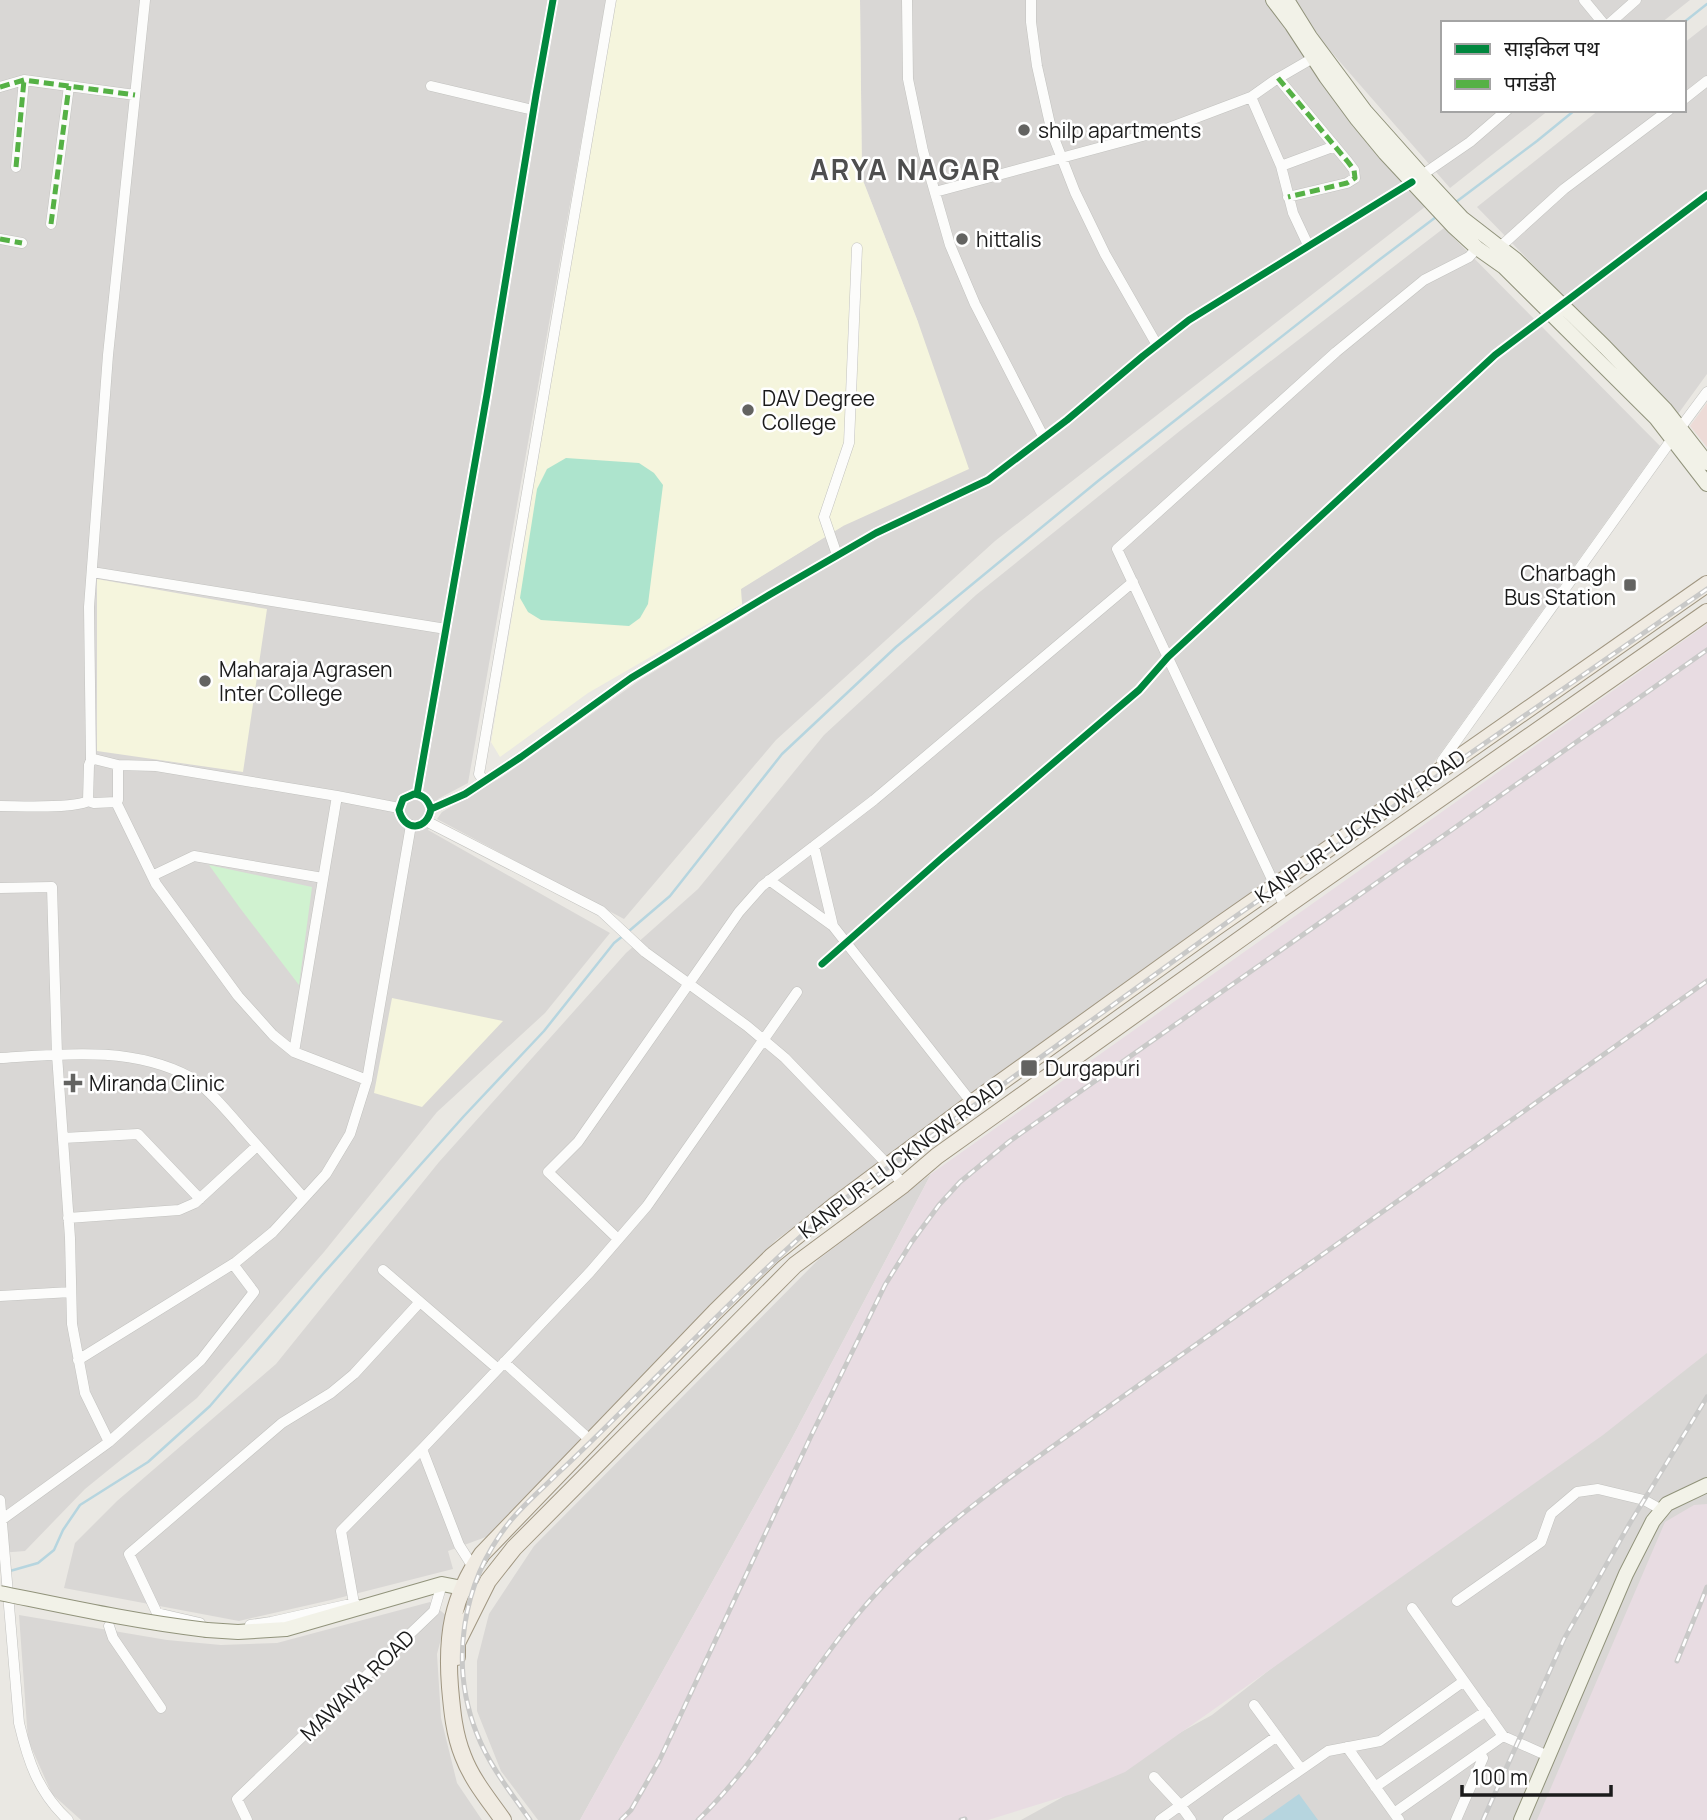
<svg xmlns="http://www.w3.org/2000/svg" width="1707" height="1820" font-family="Manrope,'Noto Sans Devanagari',sans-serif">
	<rect width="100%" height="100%" fill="#eae8e3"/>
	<path fill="#d9d7d5" d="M0,0H606L468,783L438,799L428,830L610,933L545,1013L437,1112L324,1252L197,1398L85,1489L25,1551L0,1553Z
		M860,0H1269L1426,206L995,541L776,740L624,919L437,819L442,812L502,777L640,680L748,615L742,604L740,589L843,526L918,322L862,178Z
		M1294,0H1690L1661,23H1443V110H1549L1450,188L1313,31Z
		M1707,25V374L1678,414L1477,207L1599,110H1684V43Z
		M1444,228L1660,446L1432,765L1117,989L776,1240L590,1431L502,1531L448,1551L453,1569L331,1600L239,1621L64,1588L75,1543L117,1501L276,1364L439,1162L626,953L698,889L824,735L976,595L1181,430Z
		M931,1174L791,1440L580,1820H538L501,1771L477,1711V1661L489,1614L534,1546L819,1259Z
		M1707,1327V1820H1021L1212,1715Z
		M430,1602L447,1616L437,1654L441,1718L457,1783L482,1820H81L52,1794L28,1740L19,1615L167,1640L221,1645L277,1643Z"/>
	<path fill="#eddbd7" d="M1707,403V447L1690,426Z"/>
	<path fill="#e8dce2" d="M1707,624V1353L1603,1435L1125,1772L1075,1793L988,1820H580L791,1440L931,1174Z
		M1707,1504V1820H1537L1665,1522L1694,1505Z"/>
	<path fill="#f5f5dd" d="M615,0H860L862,178L918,322L969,469L843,526L741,589L742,604L588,693L500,757L491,742Z
		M97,579L267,609L243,772L97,751Z
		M392,998L503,1021L422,1107L374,1093Z"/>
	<path fill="#d0f2d0" d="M209,865L312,887L299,985L240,908Z"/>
	<path fill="#ade4cd" d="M566,458L639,463L654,473L663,485L648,604L640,618L629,626L541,620L528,612L520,598L537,489L547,469Z"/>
	<path fill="#b6d5df" d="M1299,1794L1318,1820H1262Z"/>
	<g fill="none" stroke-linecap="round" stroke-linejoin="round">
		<path stroke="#b6d5df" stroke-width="2.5" d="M1683,23L1707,4
			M1456,202L1537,141L1575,110
			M629,931L670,896L782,754L896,647L1098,481L1379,260L1436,217
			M10,1571L38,1563L54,1550L63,1530L80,1505L148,1462L210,1406L322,1275L464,1116L544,1031L614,943L624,935"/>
		<g stroke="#c2c2bf" stroke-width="11">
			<path id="street" d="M907,0L908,79L923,151L950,245L975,304L1044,438
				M1031,0V22L1037,66L1052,133L1075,192L1105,254L1157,345
				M1584,0L1603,23
				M1610,23L1636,0
				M1278,78L1348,162L1354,170L1355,178L1347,183L1288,197
				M431,86L533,110
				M0,87L24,80L135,95
				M1251,97L1281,166L1293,213L1308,245
				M1684,99L1707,81
				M1281,166L1335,146
				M16,167L24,80
				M1422,175L1470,142L1507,110
				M935,192L1161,131L1251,97L1275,80L1313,58
				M51,224L69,86
				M0,239L22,243
				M1500,247L1564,189L1669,110
				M837,555L824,517L849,443L857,248
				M92,572L446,629
				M91,760L94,759L118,765L156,766L337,796L399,808
				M118,765V800L116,802L156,884L238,996L273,1035L294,1052L367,1080
				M1444,767L1442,761L1672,439L1707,392
				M484,781L479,774L611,0
				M417,794L487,394L536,95L553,0
				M88,801L89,765L91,760L89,607L108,355L145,0
				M0,806C20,806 72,809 88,801L94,803L116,802
				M431,809C428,800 424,795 414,794L403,799L399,810C404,832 427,831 431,809L465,794L521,757L631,678L769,595L876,533L988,480L1067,420L1143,356L1189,320L1412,182
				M426,821L601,911L645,952L747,1026L785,1058L888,1165L903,1185
				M814,846L833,926
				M152,876L194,856L323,878
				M769,880L833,926L972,1103
				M0,888L52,887L57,1055L70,1238L72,1324L85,1393L109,1442
				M1285,907L1117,549L1336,352L1424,280L1469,257L1477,248
				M822,964L943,857L1139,690L1168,657L1495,355L1707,195
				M294,1052L337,796
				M0,1058C63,1054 132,1046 190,1077C207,1087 227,1111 240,1126C261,1150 283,1174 304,1198
				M63,1138L138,1134L200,1199
				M68,1218L179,1210L195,1203L257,1146
				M618,1239L548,1172L578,1142L739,912L762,886L874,800L1133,582
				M383,1270L498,1369
				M0,1296L71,1292
				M78,1360L236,1262L273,1232L326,1174L350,1134L367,1080L411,825
				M504,1362L590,1440
				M422,1449L459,1545L473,1567
				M0,1500L19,1723C28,1761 38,1792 68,1820
				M0,1521L109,1442L201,1360L254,1292L233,1264
				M1457,1601L1541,1542L1551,1514L1577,1492L1598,1489L1644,1500L1662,1510
				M1412,1608L1503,1736L1548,1756
				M355,1609L341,1531L422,1449L590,1272L647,1206L797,992
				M200,1623L157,1613L129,1554L282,1423L331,1393L354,1374L419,1303
				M250,1625L271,1622L355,1603
				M109,1626L113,1638L161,1708
				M1254,1705L1301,1769
				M1347,1747L1399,1820
				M1154,1777L1181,1806L1191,1820
				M1375,1787L1486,1711
				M1394,1813L1503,1736
				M247,1820L237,1799L434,1611L442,1584
				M1160,1820L1277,1736
				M1228,1820L1328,1751L1380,1741L1464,1681
				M1456,1820L1483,1758L1479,1753"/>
		</g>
		<g stroke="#91937b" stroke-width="16">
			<path id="secondary" d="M1273,0L1292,25L1326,77L1357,119L1385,153L1453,226L1477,248L1504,267L1656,418L1707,484
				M1287,0L1310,37L1365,111L1422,175L1462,218L1515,259L1605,347L1665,409L1707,463
				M207,1630L238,1632L286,1629L442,1584L483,1592
				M1521,1820L1626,1574L1653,1521L1667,1504L1707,1485"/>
		</g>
		<g stroke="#a09681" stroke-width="18">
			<path id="primary" d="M457,1657V1643L488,1581L514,1548L795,1265L903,1185L937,1156L1285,907L1707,612
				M503,1820C489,1800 472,1780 463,1756C454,1734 452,1710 450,1687C446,1636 452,1597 482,1554L715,1312L772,1256L834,1206L972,1103L1215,928L1707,584"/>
		</g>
		<use href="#street" stroke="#fcfcfb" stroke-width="10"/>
		<use href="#secondary" stroke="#f2f2e8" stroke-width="14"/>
		<use href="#primary" stroke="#f0ebe2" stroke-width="16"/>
		<g stroke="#c9c9c8" stroke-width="5">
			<path id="rail" d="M1677,1661L1707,1587
				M530,1820C511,1793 489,1765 477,1734C449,1664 462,1583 508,1524C522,1506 540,1491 556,1475C582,1451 607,1426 632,1401C700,1334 766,1265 839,1203L1236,916L1707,589
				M621,1820L631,1810L659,1761L811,1436L885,1285L911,1243L939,1205L960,1182L1010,1141L1707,650
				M698,1820C761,1759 803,1680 859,1613C913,1548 981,1498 1049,1449L1707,981
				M961,1820L965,1819
				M1483,1820L1564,1639L1630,1523L1707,1397"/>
		</g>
		<use href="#rail" stroke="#fff" stroke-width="2.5" stroke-dasharray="8" stroke-linecap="butt"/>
		<g stroke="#91937b" stroke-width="16" stroke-linecap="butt">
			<path id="secondary-bridge" d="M0,1593C69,1607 137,1622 207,1630"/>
		</g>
		<use href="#secondary-bridge" stroke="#f2f2e8" stroke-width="14"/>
		<path stroke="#55b145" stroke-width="5" stroke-dasharray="10 5" stroke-linecap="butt" d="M1278,78L1348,162L1354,170L1355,178L1347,183L1288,197
			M0,87L24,80L135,95
			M16,167L24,80
			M51,224L69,86
			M0,239L22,243"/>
		<g stroke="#fff" stroke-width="11">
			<path id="cycleway" d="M417,794L487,394L536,95L553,0
				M431,809C428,800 424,795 414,794L403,799L399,810C404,832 427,831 431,809L465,794L521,757L631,678L769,595L876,533L988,480L1067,420L1143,356L1189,320L1412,182
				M822,964L943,857L1139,690L1168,657L1495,355L1707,195"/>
		</g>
		<use href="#cycleway" stroke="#00873e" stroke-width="7"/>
	</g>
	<g fill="#636361" stroke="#fff" stroke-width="2.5">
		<circle cx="1024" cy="130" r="7"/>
		<circle cx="962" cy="239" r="7"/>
		<circle cx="748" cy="410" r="7"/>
		<rect x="1623" y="578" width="14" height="14" rx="3.5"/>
		<circle cx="205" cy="681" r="7"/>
		<rect x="1020" y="1059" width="18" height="18" rx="3.5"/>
		<path d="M69.5 1072.5h7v7h7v7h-7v7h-7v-7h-7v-7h7z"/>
	</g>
	<g text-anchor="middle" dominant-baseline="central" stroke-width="5" stroke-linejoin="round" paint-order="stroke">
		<g font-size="21" fill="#1b1b1b" stroke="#fff" text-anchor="start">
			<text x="1038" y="130">shilp apartments</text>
			<text x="976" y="239">hittalis</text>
			<text x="762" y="398">DAV Degree<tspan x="762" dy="24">College</tspan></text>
			<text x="1616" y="573" text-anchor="end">Charbagh<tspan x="1616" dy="24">Bus Station</tspan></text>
			<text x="219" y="669">Maharaja Agrasen<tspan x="219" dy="24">Inter College</tspan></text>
			<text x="1045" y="1068">Durgapuri</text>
			<text x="89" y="1083">Miranda Clinic</text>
		</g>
		<g font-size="21" fill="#1b1b1b" stroke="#fff">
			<text transform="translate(1360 826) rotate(-35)">KANPUR-LUCKNOW ROAD</text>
			<text transform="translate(901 1158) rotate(-37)">KANPUR-LUCKNOW ROAD</text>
			<text transform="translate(357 1685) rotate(-44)">MAWAIYA ROAD</text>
		</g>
		<g font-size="28" font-weight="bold" letter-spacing="2" fill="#4e4e4e" stroke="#fff">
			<text x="906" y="169">ARYA NAGAR</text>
		</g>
	</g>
	<rect x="1441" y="21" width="245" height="91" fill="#ffffff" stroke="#a4a4a4" stroke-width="2"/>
	<rect x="1455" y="44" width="35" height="10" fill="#00873e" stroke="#a4a4a4" stroke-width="2"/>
	<text x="1504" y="56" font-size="21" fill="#1b1b1b">साइकिल पथ</text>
	<rect x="1455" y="79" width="35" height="10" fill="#55b145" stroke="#a4a4a4" stroke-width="2"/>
	<text x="1504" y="91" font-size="21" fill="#1b1b1b">पगडंडी</text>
	<path d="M1462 1785v10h149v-10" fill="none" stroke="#1b1b1b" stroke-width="3.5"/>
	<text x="1472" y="1785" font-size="21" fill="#1b1b1b" stroke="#ffffff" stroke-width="5" paint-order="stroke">100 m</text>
</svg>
